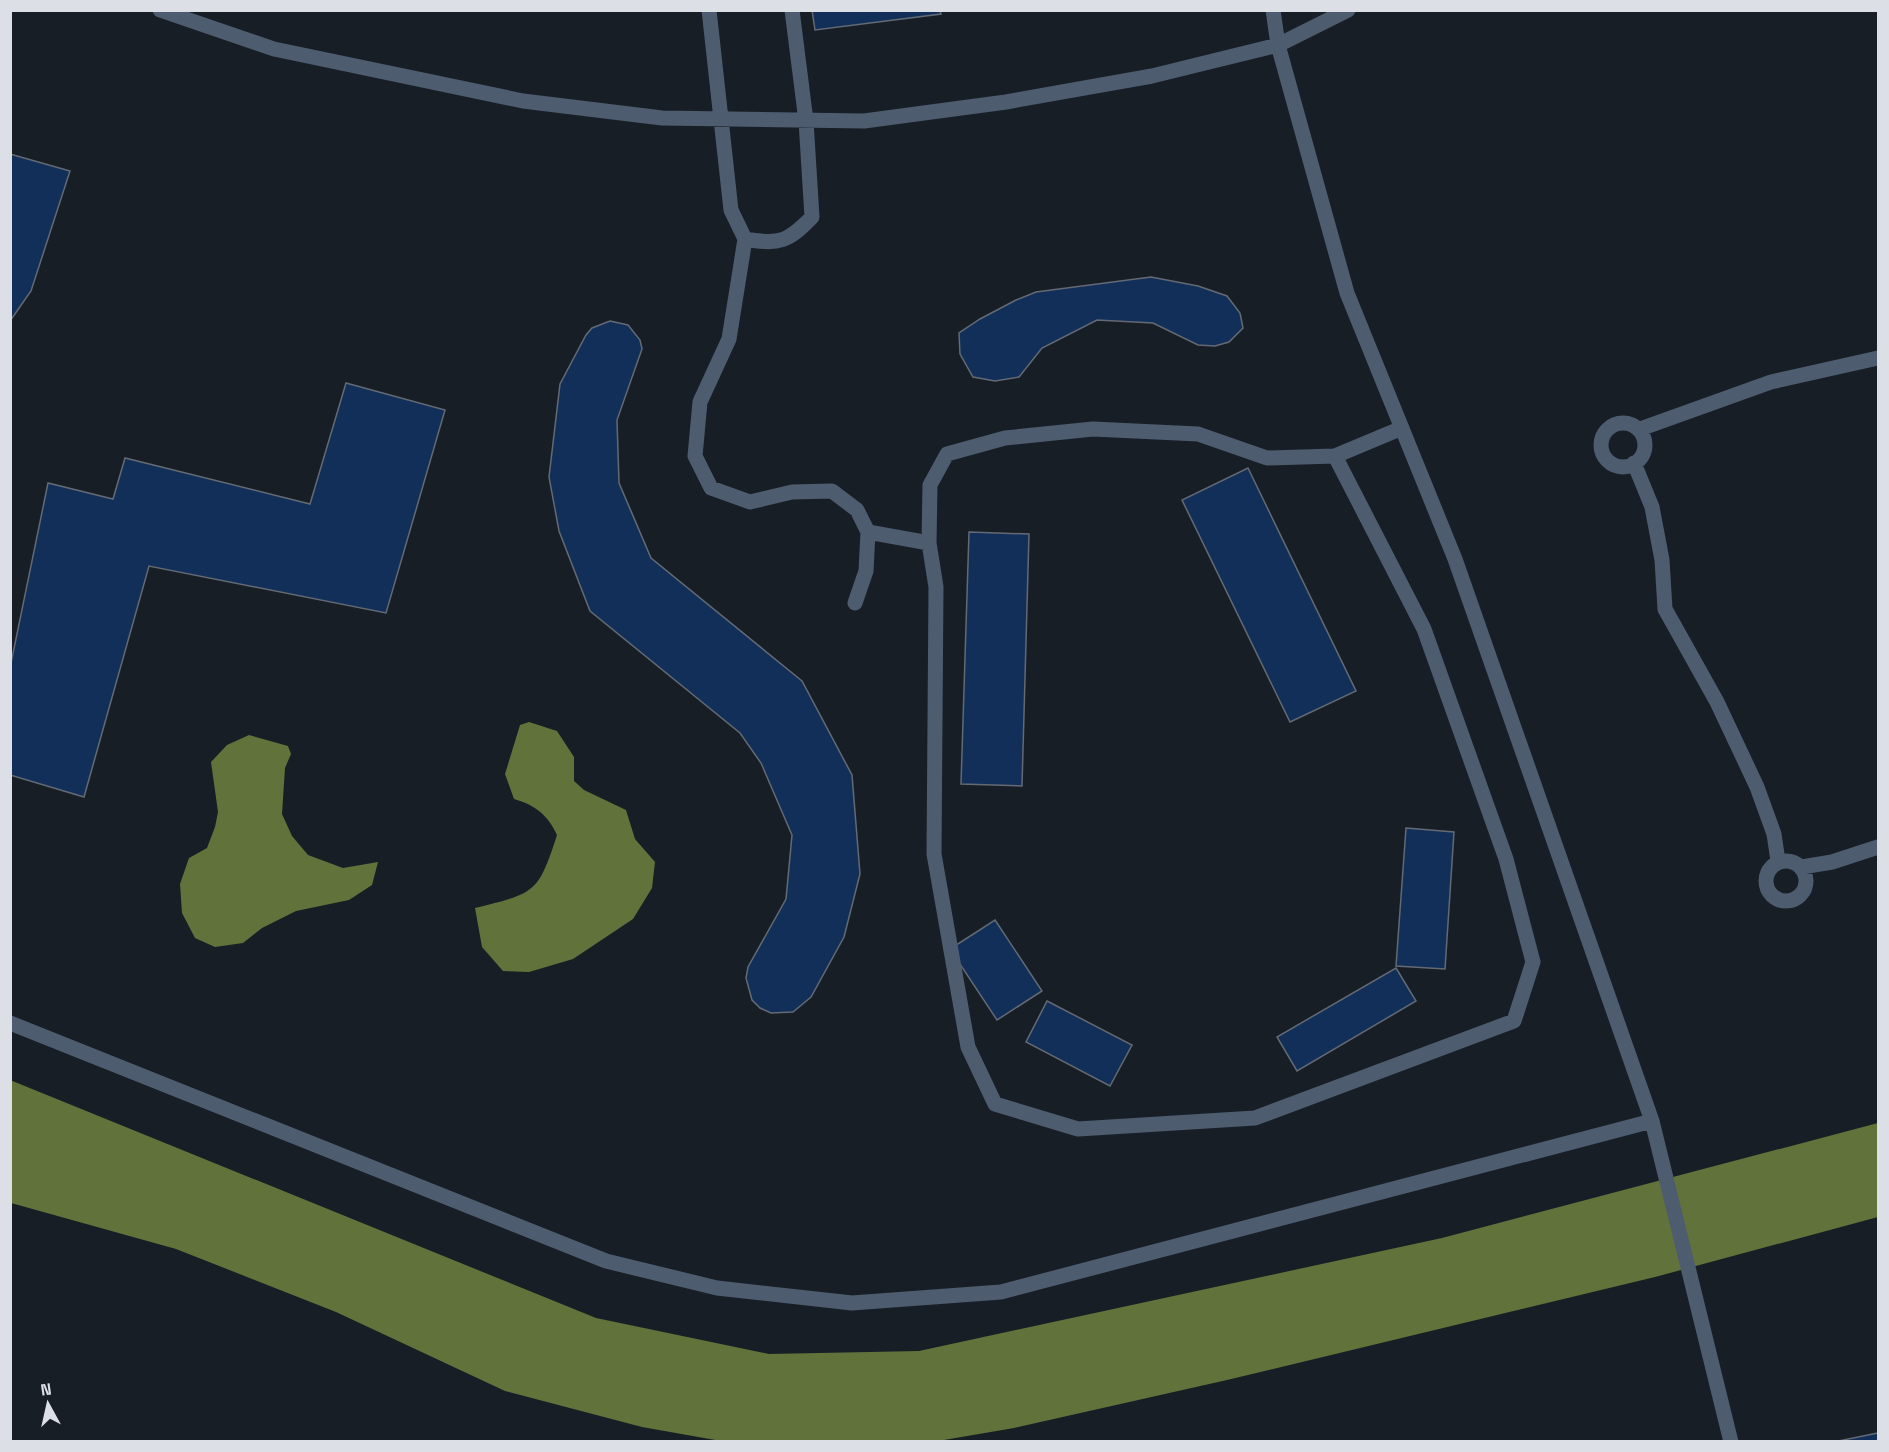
<svg xmlns="http://www.w3.org/2000/svg" width="1889" height="1452" font-family="'Space Grotesk',sans-serif">
	<rect width="100%" height="100%" fill="#181e26"/>
	<path fill="#62723b" d="M529,722L557,731L574,757V781L584,790L626,810L635,839L655,862L652,888L633,919L573,959L529,972L503,971L482,947L475,908C535,893 538,894 557,835C548,815 535,805 514,799L505,774L520,725Z
		M249,735L288,746L291,754L285,768L282,814L292,836L308,855L343,868L378,862L372,885L349,900L296,911L262,928L243,943L215,947L195,938L182,913L180,884L189,858L207,848L215,827L218,812L211,762L227,745Z
		M10,1080L596,1318L769,1354L919,1351L1442,1238L1878,1123V1217L1655,1277L1227,1380L1014,1428L938,1441H721L642,1427L505,1391L336,1312L176,1249L11,1203Z"/>
	<path fill="#122f59" stroke="#636a74" stroke-width="1.5" d="M812,10H940L941,14L815,30Z
		M10,154L70,171L31,291L10,321Z
		M1151,277L1198,286L1227,296L1240,313L1243,328L1229,342L1215,346L1198,345L1153,323L1097,320L1042,348L1019,377L995,381L973,377L960,354L959,333L980,319L1016,300L1036,292Z
		M610,321L628,325L640,340L642,349L617,420L619,483L651,558L802,681L852,775L860,874L844,937L811,997L793,1012L771,1013L760,1008L752,1000L746,978L748,967L786,899L792,835L761,763L740,733L590,611L559,531L549,477L560,384L586,335L592,328Z
		M346,383L445,410L386,613L149,566L84,797L10,775V668L48,483L113,499L125,458L310,504Z
		M1248,468L1356,691L1290,722L1182,500Z
		M969,532L1029,534L1022,786L961,784Z
		M1406,828L1454,832L1445,969L1396,966Z
		M995,920L1042,991L997,1020L950,949Z
		M1396,968L1416,1001L1297,1071L1277,1037Z
		M1047,1001L1132,1045L1110,1086L1026,1042Z
		M1878,1433V1442H1838V1441Z"/>
	<g fill="none" stroke-linecap="round" stroke-linejoin="round">
		<path stroke="#4e5c70" stroke-width="15" d="M160,10L274,49L523,101L662,118L864,121L1006,102L1152,76L1278,45L1348,10
			M709,10L731,210L745,239C779,245 788,242 812,217L806,121L792,10
			M1273,10L1278,45L1347,293L1455,559L1652,1121L1731,1442
			M745,239L729,339L700,402L695,456L711,488L750,502L792,492L832,491L857,510L868,532L866,571L855,603
			M1601 445a22 22 0 1 1 44 0a22 22 0 1 1-44 0Z
			M1640,429L1771,382L1878,358
			M1634,463L1652,507L1662,560L1665,609L1717,702L1757,787L1774,834L1778,861
			M868,532L929,543L936,587L934,854L968,1047L995,1104L1078,1129L1255,1118L1514,1021L1533,962L1506,859L1424,629L1335,456L1402,428
			M929,543L930,485L947,454L1005,438L1093,429L1198,434L1267,458L1335,456
			M1766 881a20 20 0 1 1 40 0a20 20 0 1 1-40 0Z
			M1802,867L1832,862L1878,847
			M10,1023L606,1261L717,1288L852,1303L1001,1292L1652,1121"/>
	</g>
	<rect width="1889" height="1452" fill="none" stroke="#dce0e6" stroke-width="24"/>
	<g transform="translate(48 1404) rotate(352)" stroke="#181e26" stroke-width="4.5" paint-order="stroke">
	<path d="M0-4.5L10 22L0 15L-10 22Z" fill="#dce0e6"/>
	<text y="-9" font-size="16" font-weight="bold" text-anchor="middle" fill="#dce0e6">N</text>
	</g>
</svg>
